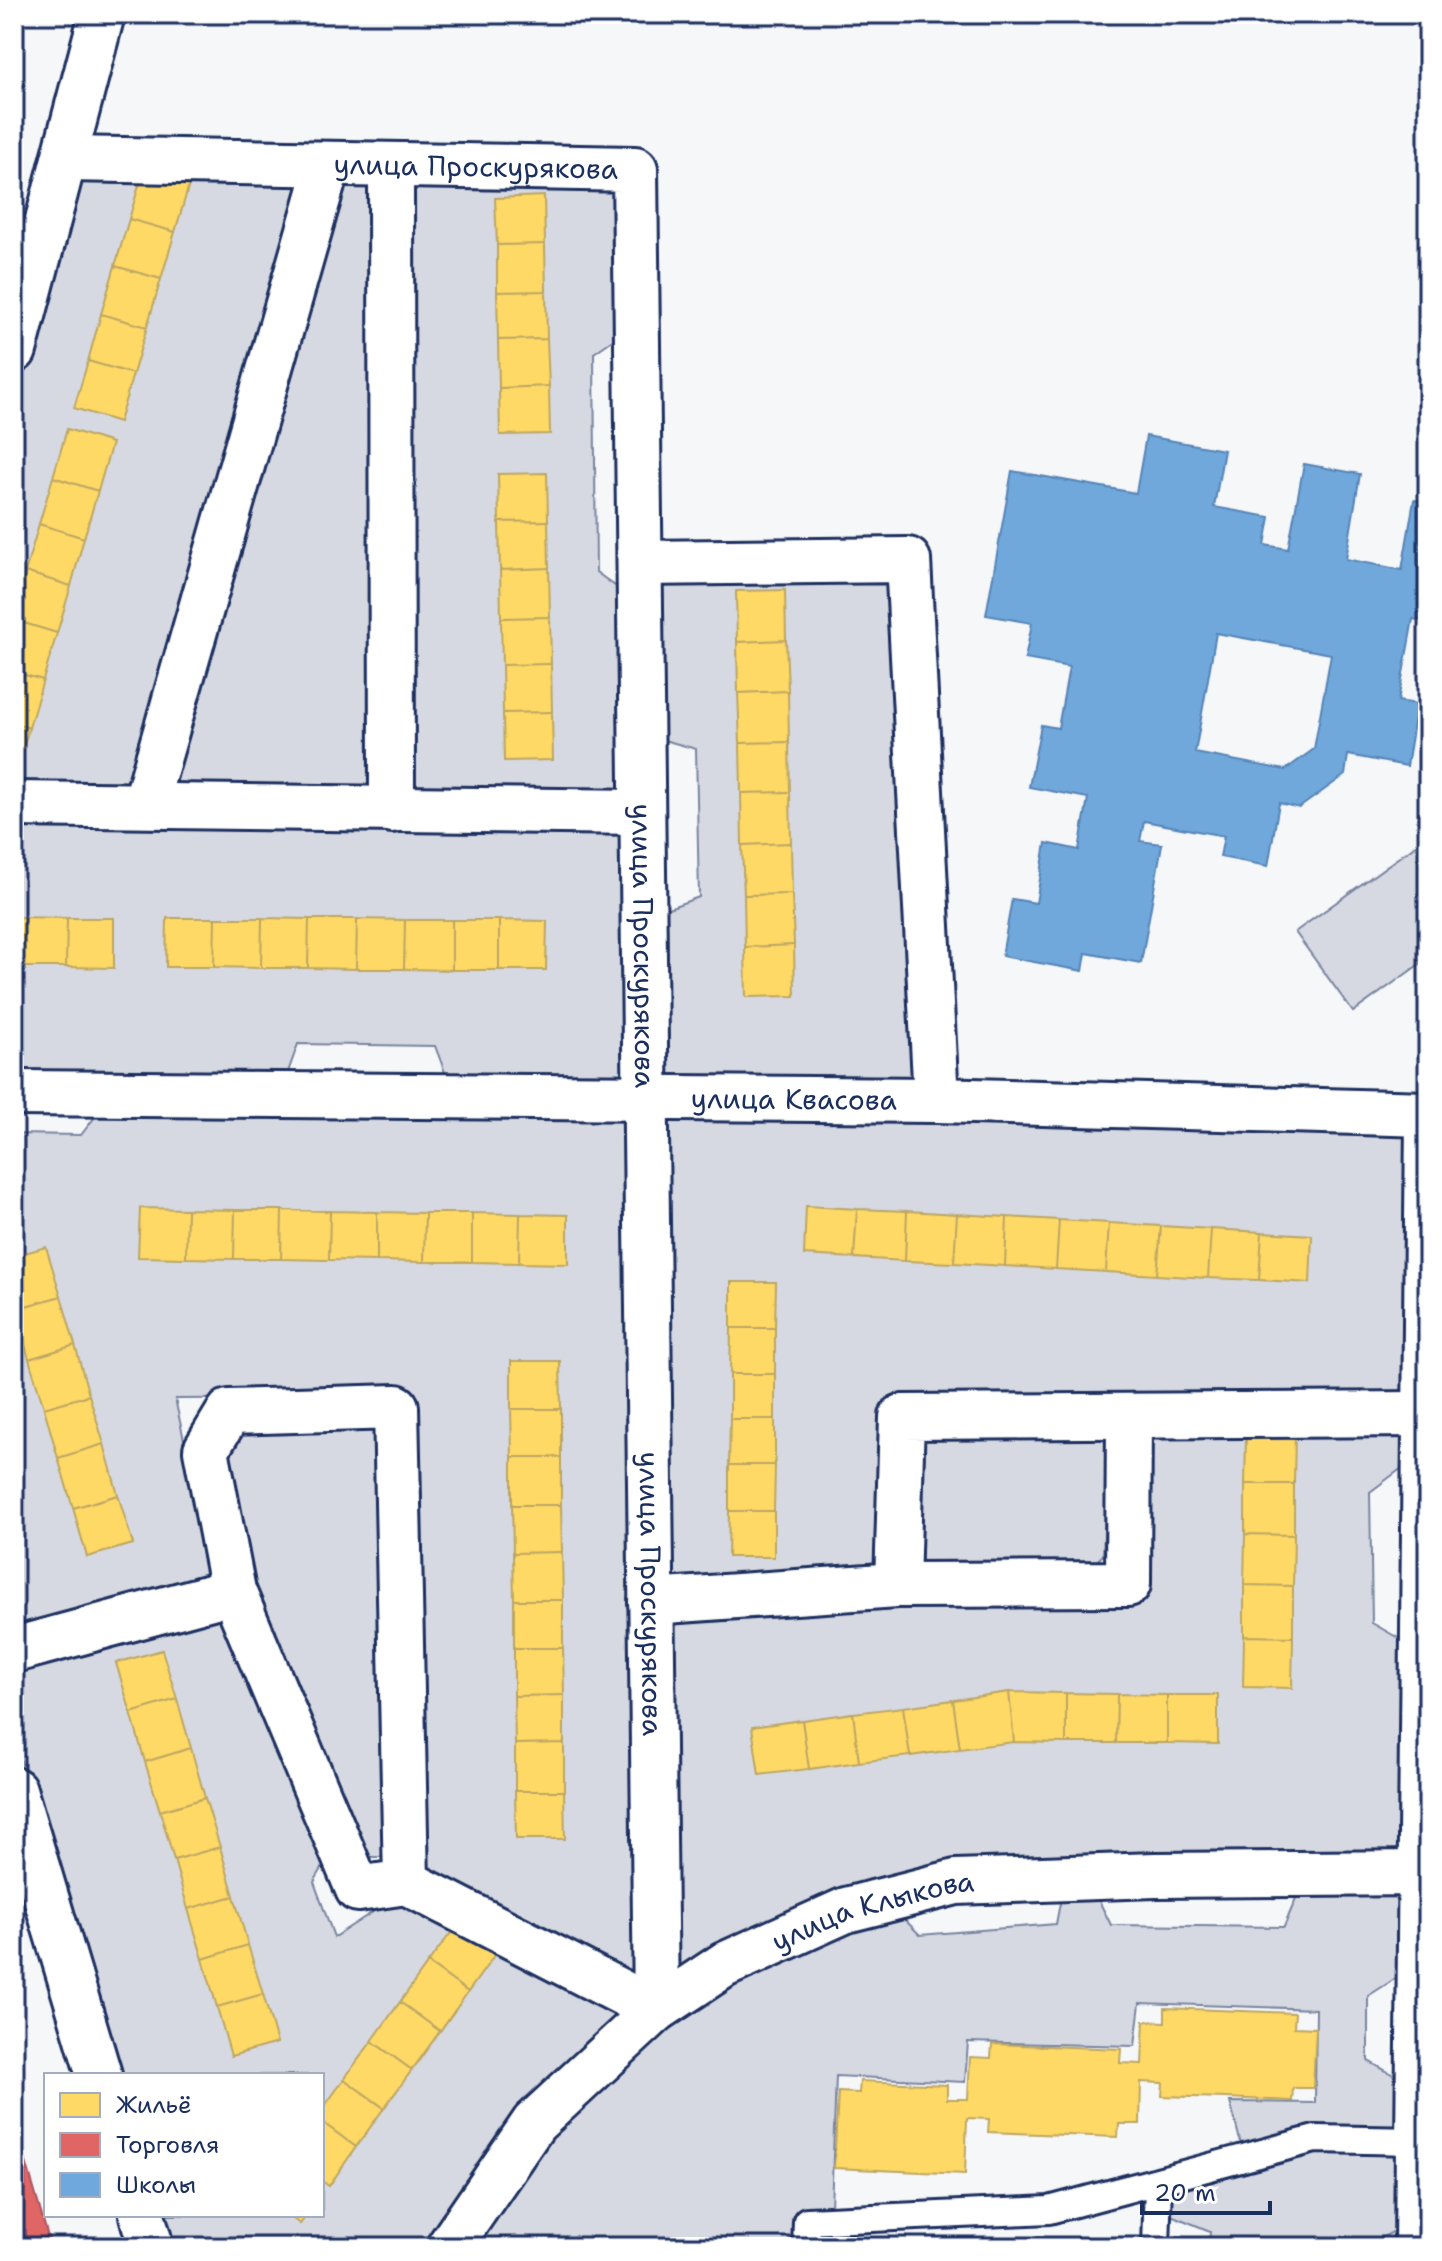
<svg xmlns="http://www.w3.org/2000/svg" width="1442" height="2261" font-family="'Shantell Sans',sans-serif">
	<rect width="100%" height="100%" fill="#f6f7f9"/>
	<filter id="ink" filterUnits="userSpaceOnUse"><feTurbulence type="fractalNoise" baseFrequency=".0125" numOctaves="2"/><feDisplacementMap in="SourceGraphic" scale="16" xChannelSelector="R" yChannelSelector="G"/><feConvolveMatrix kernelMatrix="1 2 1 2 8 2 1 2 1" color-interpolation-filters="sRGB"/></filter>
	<g filter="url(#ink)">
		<path fill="#d6d9e2" stroke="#7884a0" stroke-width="2" d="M76,168L315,173L138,795L14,794V399Z
			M340,175H377L373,791L166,790Z
			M402,176L622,182L624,332L594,353L596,572L626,594L628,803L401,801Z
			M895,570L924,1090H657L655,913L699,897L696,749L653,737L652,574Z
			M14,817L628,821L632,1089L451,1088L435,1046L298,1044L283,1086L14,1082Z
			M1416,845L1428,861V958L1353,1012L1295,932Z
			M105,1104L637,1110L649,1996L413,1877L404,1398L175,1399L216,1584L14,1635V1134L81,1135Z
			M657,1108L1420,1122L1418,1409L896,1410L892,1579L661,1595Z
			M1418,1420V1456L1370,1492L1372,1623L1414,1647L1411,1864L957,1872L665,1991L661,1610L1135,1590L1138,1423Z
			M378,1421L391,1857H366L248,1588L225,1450L240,1426Z
			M933,1430L1100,1433L1108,1448L1103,1555L1086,1571L933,1568L916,1556L919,1439Z
			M224,1607L332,1852L314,1882L334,1937L407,1890L638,2011L428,2247H165L156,2215H322V2075H114L14,1737V1662Z
			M1304,1879L1413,1881L1415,1966L1368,1996V2061L1414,2086L1413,2137L1244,2156L1230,2102L1315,2103L1316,2009L1140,2003L1135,2046L968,2042L965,2082L836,2076L831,2208L802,2209L799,2247H468L541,2127L665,2015L891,1906L920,1935L1056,1924L1063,1887H1092L1111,1925L1284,1927Z
			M1311,2145L1412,2147L1411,2223L1363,2247H1209L1210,2231L1161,2211L1163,2186Z"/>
		<path fill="#ffd966" stroke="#bba664" stroke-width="2" d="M143,172L189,185L175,232L129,219Z
			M544,196L545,244L497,245L495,198Z
			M129,219L175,232L161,279L115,266Z
			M545,244L546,291L497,292V245Z
			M115,266L161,279L147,327L101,314Z
			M546,291L547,339L498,340L497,292Z
			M101,314L147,327L133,374L88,361Z
			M547,339L549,386L499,388L498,340Z
			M88,361L133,374L119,422L74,408Z
			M549,386L550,434L500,435L499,388Z
			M67,429L112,443L98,491L53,477Z
			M547,473L548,521L499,522L498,474Z
			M53,477L98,491L84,538L39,524Z
			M548,521L549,568L500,570L499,522Z
			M39,524L84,538L71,586L25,572Z
			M549,568L550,617L501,618L500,570Z
			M25,572L71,586L57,633L14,620Z
			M785,590L786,640L737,642L736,591Z
			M550,617L551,664L502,665L501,618Z
			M14,620L57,633L43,680L14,672Z
			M786,640L788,691L738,693L737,642Z
			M551,664L552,712L503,713L502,665Z
			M14,672L43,680L29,728L14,723Z
			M788,691L789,742L740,743L738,693Z
			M552,712L553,760L504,761L503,713Z
			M14,723L29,728L15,775H14Z
			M789,742L790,792L741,793L740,743Z
			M790,792L791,843L742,845L741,793Z
			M791,843L792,894L744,895L742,845Z
			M792,894L794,945L745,947L744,895Z
			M14,917H18V967H14Z
			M18,917L67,918L66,967H18Z
			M67,918H114V968L66,967Z
			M167,918H215L214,967H166Z
			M215,918H262L261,968L214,967Z
			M262,918L309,919L308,968H261Z
			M309,919H357L356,969L308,968Z
			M357,919L405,920L404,969H356Z
			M405,920H452V970L404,969Z
			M452,920H499V970H452Z
			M499,920L547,921L546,970H499Z
			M794,945L795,996L746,997L745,947Z
			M806,1206L857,1209L854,1258L804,1255Z
			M140,1208L187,1209L186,1258L138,1257Z
			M187,1209L235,1210L234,1259L186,1258Z
			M857,1209L907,1211L905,1261L854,1258Z
			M235,1210H282L281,1259H234Z
			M282,1210L330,1211L329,1260L281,1259Z
			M330,1211L377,1212V1261L329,1260Z
			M907,1211L957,1214L954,1263L905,1261Z
			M377,1212L425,1213L424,1262L377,1261Z
			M425,1213H472V1262H424Z
			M472,1213L520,1214L519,1263L472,1262Z
			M520,1214L568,1215V1264L519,1263Z
			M957,1214L1007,1217L1005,1266L954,1263Z
			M1007,1217L1059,1220L1056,1269L1005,1266Z
			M1059,1220L1109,1223L1106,1272L1056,1269Z
			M1109,1223L1161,1226L1157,1275L1106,1272Z
			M1161,1226L1211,1229L1208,1278L1157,1275Z
			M1211,1229L1262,1232L1259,1280L1208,1278Z
			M1262,1232L1312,1235L1310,1283L1259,1280Z
			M46,1247L61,1296L15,1309L14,1256Z
			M731,1282H776L775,1328H731Z
			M61,1296L75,1345L29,1359L15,1309Z
			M731,1328H775V1374H730Z
			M75,1345L89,1395L44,1408L29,1359Z
			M511,1361H560L561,1409H511Z
			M730,1374H775V1419H730Z
			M89,1395L104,1444L58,1458L44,1408Z
			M511,1409H561V1457H512Z
			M730,1419H775V1465H729Z
			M1246,1433H1295L1294,1484H1245Z
			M104,1444L118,1495L73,1508L58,1458Z
			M512,1457H561V1505H512Z
			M729,1465H775L774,1511H729Z
			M1245,1484H1294V1535L1245,1534Z
			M118,1495L133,1544L87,1557L73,1508Z
			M512,1505H561L562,1552L513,1553Z
			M729,1511H774V1557H728Z
			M1245,1534L1294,1535L1293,1586L1244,1585Z
			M562,1552L563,1600H514L513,1553Z
			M1244,1585L1293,1586V1637L1244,1636Z
			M514,1600H563V1648H514Z
			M1244,1636L1293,1637L1292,1688L1243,1687Z
			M514,1648H563L564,1695L514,1696Z
			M162,1650L177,1699L131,1713L116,1663Z
			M1009,1692L1066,1693V1743L1014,1742Z
			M1009,1692L1014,1742L960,1749L953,1700Z
			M1066,1693L1117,1694L1116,1743H1066Z
			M1117,1694L1167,1695V1743H1116Z
			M564,1695V1743L515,1744L514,1696Z
			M1167,1695H1218V1744L1167,1743Z
			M177,1699L191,1748L145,1762L131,1713Z
			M953,1700L960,1749L910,1756L903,1707Z
			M903,1707L910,1756L859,1762L853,1713Z
			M853,1713L859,1762L809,1769L802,1720Z
			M802,1720L809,1769L759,1775L752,1727Z
			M564,1743V1791H515V1744Z
			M191,1748L205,1798L160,1811L145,1762Z
			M515,1791H564L565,1839H516Z
			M205,1798L220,1847L174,1860L160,1811Z
			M220,1847L234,1896L188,1909L174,1860Z
			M234,1896L248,1945L203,1959L188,1909Z
			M457,1925L496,1953L468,1992L428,1963Z
			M248,1945L263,1994L217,2007L203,1959Z
			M428,1963L468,1992L440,2031L400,2002Z
			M263,1994L277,2043L231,2056L217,2007Z
			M400,2002L440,2031L412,2070L372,2041Z
			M1165,2008L1295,2013L1294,2027L1316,2028L1313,2088H1293L1292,2101L1225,2098L1162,2096L1163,2083L1141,2082L1140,2124H1119L1118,2137L988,2132L989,2119L967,2118L965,2174L834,2168L838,2092L859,2093L860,2081L947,2085V2099H968L970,2057L991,2058L992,2044L1121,2049L1120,2063L1142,2064L1144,2021L1165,2022Z
			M372,2041L412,2070L384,2108L344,2079Z
			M344,2079L384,2108L356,2147L322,2122V2110Z
			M322,2122L356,2147L329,2186L322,2181Z
			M288,2215H307L300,2224Z"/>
		<path fill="#e06666" stroke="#a55664" stroke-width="2" d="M14,2121L51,2247H14Z"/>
		<path fill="#6fa8dc" stroke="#5684b6" stroke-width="2" fill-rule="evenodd" d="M1146,436L1224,450L1214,507L1270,517L1265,545L1288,549L1304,464L1360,474L1346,559L1402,570L1414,500L1428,502V622L1413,619L1398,701L1417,704L1407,766L1348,755L1345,775L1299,808L1279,803L1268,866L1220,857L1224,836L1144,821L1140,841L1162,844L1141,963L1086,953L1083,971L1002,956L1012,899L1036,903L1046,843L1079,850L1088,798L1029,787L1041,725L1058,728L1069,667L1025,659L1032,623L986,615L1012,471L1136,493ZM1216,633L1331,654L1314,749L1285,770L1195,753Z"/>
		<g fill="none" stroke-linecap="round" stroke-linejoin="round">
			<g stroke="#1b2f5e" stroke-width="32">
				<path id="service" d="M806,2247L807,2221L1049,2210L1315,2139L1417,2141
					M1156,2247L1158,2183"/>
			</g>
			<g stroke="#1b2f5e" stroke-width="50">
				<g id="minor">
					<path id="s1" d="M66,159L635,169L656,2010L406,1882"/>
					<path d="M391,165L392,810"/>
					<path d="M14,350L102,14"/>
					<path d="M640,563L908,560L936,1100"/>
					<path d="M14,804L642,812"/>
					<path d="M145,805L328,164"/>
					<path id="s2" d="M14,1093L936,1100L1428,1114"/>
					<path d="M396,1407L406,1882L358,1889L233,1591L206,1450L229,1412Z"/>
					<path d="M897,1585L902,1417L1425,1414"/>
					<path d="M651,1602L897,1585L1128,1584L1129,1416"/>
					<path d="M14,1650L233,1591"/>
					<path d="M14,1790L99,2075"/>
					<path d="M142,2215L151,2247"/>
					<path id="s3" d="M449,2247L534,2123L656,2010L724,1965L846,1910L956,1882L1155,1875L1428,1873"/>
					<path d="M1417,2247L1428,1119"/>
				</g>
			</g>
			<use href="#service" stroke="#fff" stroke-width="26"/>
			<use href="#minor" stroke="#fff" stroke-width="44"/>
		</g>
	</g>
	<g text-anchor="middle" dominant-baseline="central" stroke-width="8" stroke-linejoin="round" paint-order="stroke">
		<g font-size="28" fill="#1b2f5e" stroke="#fff">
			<text stroke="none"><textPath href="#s1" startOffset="410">улица Проскурякова</textPath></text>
			<text stroke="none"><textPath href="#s1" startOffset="1346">улица Проскурякова</textPath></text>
			<text stroke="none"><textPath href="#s2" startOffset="780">улица Квасова</textPath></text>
			<text stroke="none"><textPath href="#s1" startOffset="1994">улица Проскурякова</textPath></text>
			<text stroke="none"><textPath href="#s3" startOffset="558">улица Клыкова</textPath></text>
		</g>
	</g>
	<rect width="1442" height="2261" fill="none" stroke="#fff" stroke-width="48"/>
	<rect x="24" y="24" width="1394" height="2213" fill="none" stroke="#1b2f5e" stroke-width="3" filter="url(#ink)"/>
	<rect x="44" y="2073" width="280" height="144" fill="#ffffff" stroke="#a4acbf" stroke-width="2"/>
	<rect x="60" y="2093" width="40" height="24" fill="#ffd966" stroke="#a4acbf" stroke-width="2"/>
	<text x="116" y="2113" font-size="24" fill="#1b2f5e">Жильё</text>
	<rect x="60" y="2133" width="40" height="24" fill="#e06666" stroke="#a4acbf" stroke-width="2"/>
	<text x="116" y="2153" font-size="24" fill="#1b2f5e">Торговля</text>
	<rect x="60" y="2173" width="40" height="24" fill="#6fa8dc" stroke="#a4acbf" stroke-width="2"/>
	<text x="116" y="2193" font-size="24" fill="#1b2f5e">Школы</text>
	<path d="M1142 2201v12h128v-12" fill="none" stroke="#1b2f5e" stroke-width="4"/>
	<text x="1154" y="2201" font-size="24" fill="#1b2f5e" stroke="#ffffff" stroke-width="6" paint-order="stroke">20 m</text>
</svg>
